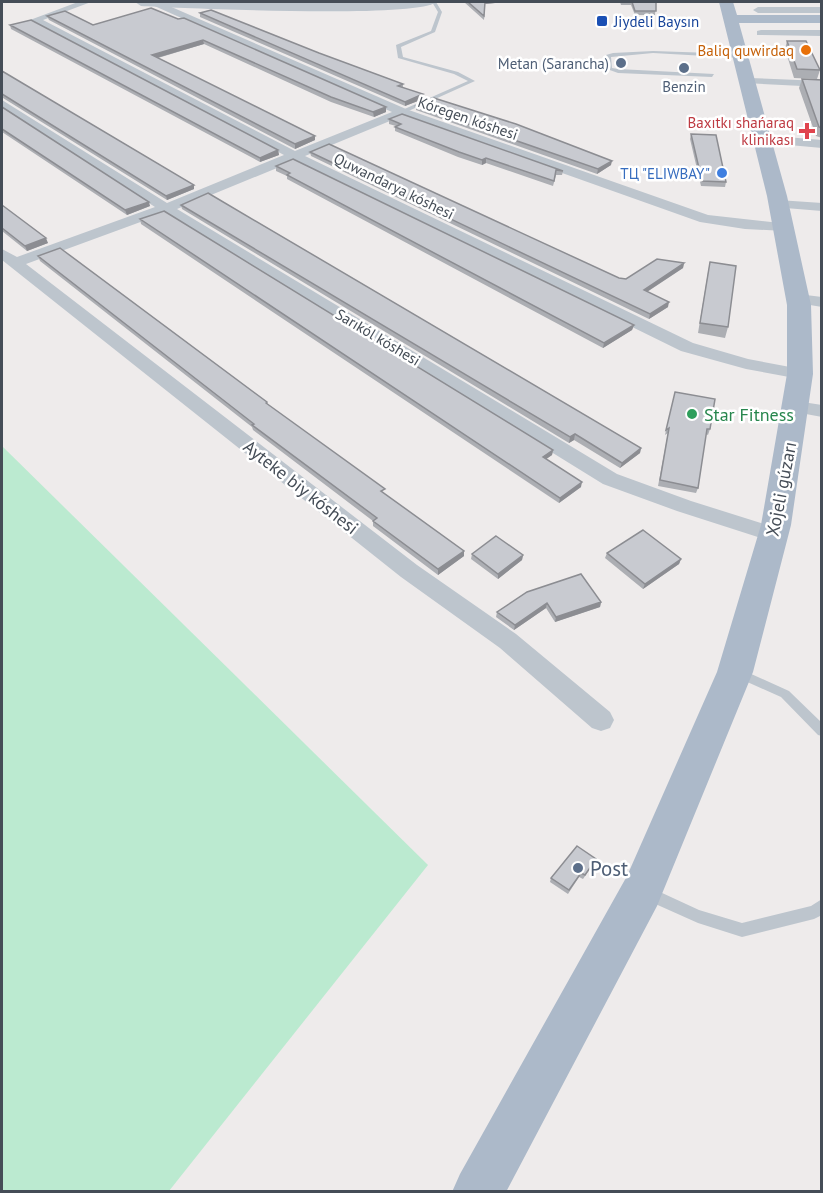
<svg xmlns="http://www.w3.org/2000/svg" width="823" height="1193" font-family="'PT Sans',sans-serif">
	<rect width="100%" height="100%" fill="#eeebeb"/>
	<path fill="#bbead0" d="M2,446L428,865L169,1191H2Z"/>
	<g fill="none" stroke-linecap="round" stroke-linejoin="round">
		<path fill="#bdc5cd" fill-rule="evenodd" d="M432,2H436L442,12L435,32L401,47L403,57L458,72L475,81L404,113H400V111L468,81L454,74L398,58L396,45L431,31L438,12Z
			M653,51L741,54L744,56L741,58L653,53L611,57L612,68L618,69L714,74L712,77L618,73L607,69L606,55L613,53Z
			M738,668L789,691L822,723V736L818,735L781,697L734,676L732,673L734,670Z
			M647,886L699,910L742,923L811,906L822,899V915L814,919L742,937L698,923L642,898L640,893L642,888Z"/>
		<path fill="#bdc5cd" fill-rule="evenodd" d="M78,2H91L43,20L295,151L392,112L150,4L149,2H160L406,109L708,215L789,224L791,227L789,230L784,231L745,229L700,222L402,116L305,156L693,343L748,359L806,370L809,374L806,378L800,379L746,369L681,351L294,161L177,209L617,474L691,501L780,529L784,534L780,539L773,542L677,511L603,484L165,213L26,264L417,565L516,634L610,712L614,720L610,728L601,731L592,728L500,648L401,577L2,260V249L17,257L155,207L2,108V100L167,203L284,155L30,20Z
			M822,7V13H758L753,10L758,7Z
			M761,30H822V36L757,35V31Z
			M749,78L822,81V87L745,83V79Z
			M762,135L822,140V148L758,142L756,139L758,136Z
			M778,200L822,203V211L773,207L771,204L773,201Z
			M798,294L822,297V307L792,302L790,299L792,296Z
			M796,401L822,405V417L790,411L787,407L790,403Z"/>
		<path fill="#bdc5cd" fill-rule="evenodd" d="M135,2H436C418,19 180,8 141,6Z"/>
		<path fill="#acb9c9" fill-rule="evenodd" d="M719,2H733L737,15H822V23H739L787,196L811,305L813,374L791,525L753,672L657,906L506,1192H452L460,1174L627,876L717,672L761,525L787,374V305L767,196Z"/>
	</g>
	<path fill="#acaeb3" d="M464,2H505L485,4L484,20Z
		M620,2H656L655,15H635L631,5H621Z
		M151,8L386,112L374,117L331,102L204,44L158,58L315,140L295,149L49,20L47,16L93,25Z
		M200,13L319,53L403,84V88L423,94V99L405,106L200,17Z
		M10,25L278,150L279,155L260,162L11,29Z
		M787,41L820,70L817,79L794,78L785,49Z
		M2,71L194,185V189L167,200L3,98H2Z
		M802,79L822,80V138L816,136L799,88Z
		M416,106L611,165L597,174L416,110Z
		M2,107L150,206L127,215L2,132Z
		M389,119L563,171L562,175H556L553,186L486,163L482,165L458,157L395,131V127L396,126L389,124Z
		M691,134L726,182L725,187L701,186L690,139Z
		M310,152L619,278L626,279L684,263L683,268L647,292L668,307L649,319L311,156Z
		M276,166L634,325L632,330L603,348L287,179V176L276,171Z
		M2,205L48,243L27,251L2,231Z
		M181,205L641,448L640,453L620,468L574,440L569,443L182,209Z
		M140,219L553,450L552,455L546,459L581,487L559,503L141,224Z
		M38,256L267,402L268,405L385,494L464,551V556L438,575L373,526V521L253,430L252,427L40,261Z
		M710,262L728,327L725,338L698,333L708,272Z
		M675,392L710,429L708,435L706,434L698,488L696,493L658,486L668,433L665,435Z
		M607,553L681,559L679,564L643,589L605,558Z
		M472,554L523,555L522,560L498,579L471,559Z
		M527,592L601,602L600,607L555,622L546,608L514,630L496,617L497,612Z
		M594,863L583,879L579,877L568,894L550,882L551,878Z"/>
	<path fill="#8c8d92" d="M485,2H505L485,4Z
		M203,40L204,44L153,59L152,55Z
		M423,94V99L405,106V102Z
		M386,107V112L374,117L373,112Z
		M315,136V140L295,149V144Z
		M278,150L279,155L260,162V158Z
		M486,158V163L482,165V160Z
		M612,161L611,165L597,174L598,169Z
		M194,185V189L167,200L166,196Z
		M149,202L150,206L127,215L125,210Z
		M46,238L48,243L27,251L25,246Z
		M684,263L683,268L642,295L644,290Z
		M669,302L668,307L649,319L650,314Z
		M634,325L632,330L603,348L604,343Z
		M575,434L574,440L569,443L570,437Z
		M641,448L640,453L620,468L622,463Z
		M553,450L552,455L542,462L543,457Z
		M582,482L581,487L559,503L560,498Z
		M464,551V556L438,575V569Z
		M523,555L522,560L498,579V574Z
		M681,559L679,564L643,589L645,584Z
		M601,602L600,607L555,622L556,617Z
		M547,603L546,608L514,630L515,625Z"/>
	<path fill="#c8cad0" stroke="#8c8d92" stroke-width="1.5" d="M468,2H485L484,16Z
		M632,2H656V11H635Z
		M151,8L178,19L184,18L386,107L373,112L331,97L203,40L152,55L315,136L295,144L47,16L65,11L93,25Z
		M211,10L319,53L403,84L398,86L423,94L405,102L200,13Z
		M31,20L278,150L260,158L10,25Z
		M787,41H806L820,70L797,69Z
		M2,71L194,185L166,196L2,94Z
		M802,79L822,80V128L819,127Z
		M434,98L516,124L612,161L598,169L416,106Z
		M2,107L149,202L125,210L2,129Z
		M402,114L563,171L556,170L554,181L486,158L482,160L459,152L395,127L401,124L389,119Z
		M691,134L716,135L726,182L702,181Z
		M329,144L619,278L626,279L657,259L684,263L644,290L669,302L650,314L310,152Z
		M293,159L634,325L604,343L287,175L290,173L276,166Z
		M208,193L641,448L622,463L575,434L570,437L181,205Z
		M2,205L46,238L25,246L2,228Z
		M164,211L553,450L543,457L582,482L560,498L140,219Z
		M60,248L267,402L266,403L385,489L381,491L464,551L438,569L373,521L377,518L252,425L254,424L38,256Z
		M710,262L736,266L728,327L700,323Z
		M675,392L715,399L710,429H707L698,488L660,480L669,428L666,430Z
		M643,530L681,559L645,584L607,553Z
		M496,536L523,555L498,574L472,554Z
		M581,574L601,602L556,617L547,603L515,625L497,612L527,592Z
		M577,846L596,859L585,875L581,873L569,890L551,878Z"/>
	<rect fill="#1a4fb4" stroke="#fff" stroke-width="2" x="596" y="15" width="12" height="12" rx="3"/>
	<circle fill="#e8710a" stroke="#fff" stroke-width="2" cx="806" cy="50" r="6"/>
	<g fill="#5c6f8a" stroke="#fff" stroke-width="2">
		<circle cx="621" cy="63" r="6"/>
		<circle cx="684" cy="68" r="6"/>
		<circle cx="578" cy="868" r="6"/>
	</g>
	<path fill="#e0444e" stroke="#fff" stroke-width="2" d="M804 122h6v6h6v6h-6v6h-6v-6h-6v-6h6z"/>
	<circle fill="#3f7fe0" stroke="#fff" stroke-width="2" cx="722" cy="173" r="6"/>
	<circle fill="#2e9e5b" stroke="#fff" stroke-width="2" cx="692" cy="414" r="6"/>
	<g text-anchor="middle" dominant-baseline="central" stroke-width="5" stroke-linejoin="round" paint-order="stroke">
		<g font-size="15" fill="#164399" stroke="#fff" text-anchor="start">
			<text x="614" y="21">Jiydeli Baysın</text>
		</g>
		<g font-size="15" fill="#c56008" stroke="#fff" text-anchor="end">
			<text x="794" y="50">Baliq quwirdaq</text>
		</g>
		<g font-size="15" fill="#4e5e75" stroke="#fff" text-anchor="end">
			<text x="609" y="63">Metan (Sarancha)</text>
			<text x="684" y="86" text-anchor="middle">Benzin</text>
		</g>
		<g font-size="15" fill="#454d57" stroke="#fff">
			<text transform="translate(468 118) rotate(19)">Kóregen kóshesi</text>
			<text transform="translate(394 186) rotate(26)">Quwandarya kóshesi</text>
			<text transform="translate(378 337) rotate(31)">Sarıkól kóshesi</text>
		</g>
		<g font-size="15" fill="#be3a42" stroke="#fff" text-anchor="end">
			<text x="794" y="122">Baxıtkı shańaraq<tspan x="794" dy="17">klinikası</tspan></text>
		</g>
		<g font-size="15" fill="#366cbe" stroke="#fff" text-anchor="end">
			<text x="710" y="173">ТЦ "ELIWBAY"</text>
		</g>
		<g font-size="18" fill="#27864d" stroke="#fff" text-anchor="start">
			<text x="704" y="414">Star Fitness</text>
		</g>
		<g font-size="18" fill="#454d57" stroke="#fff">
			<text transform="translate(301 487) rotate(38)">Ayteke biy kóshesi</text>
			<text transform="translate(781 489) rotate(-79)">Xojeli gúzarı</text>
		</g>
		<g font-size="21" fill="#4e5e75" stroke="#fff" text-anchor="start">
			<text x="590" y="868">Post</text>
		</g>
	</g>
	<rect width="823" height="1193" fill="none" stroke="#454d57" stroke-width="6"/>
</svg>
